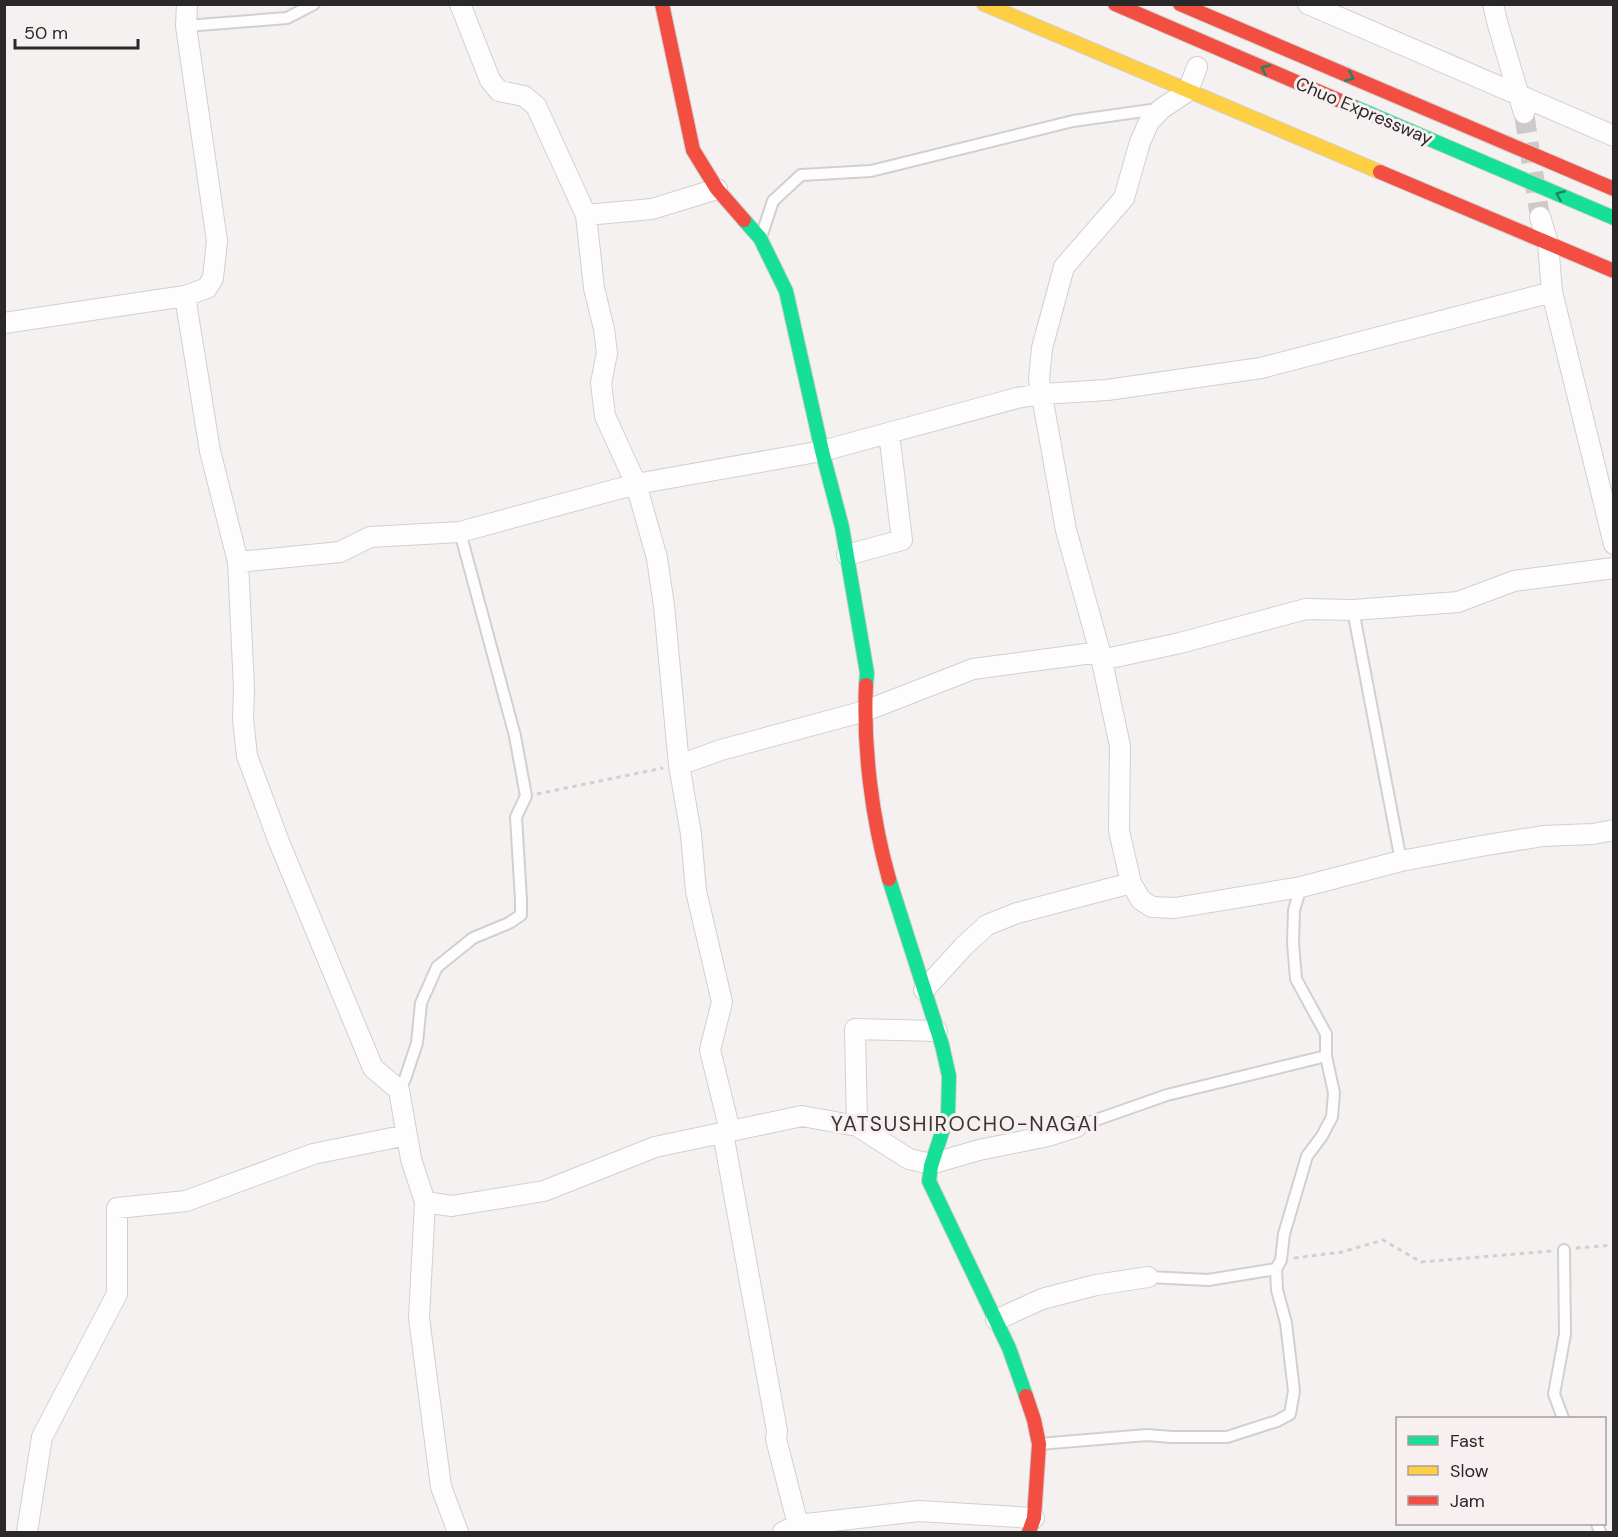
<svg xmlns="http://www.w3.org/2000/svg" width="1618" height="1537" font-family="'DM Sans',sans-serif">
	<rect width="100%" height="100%" fill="#f6f1f1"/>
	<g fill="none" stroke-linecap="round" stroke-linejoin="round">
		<path stroke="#cdc9c9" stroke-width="20" stroke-dasharray="20 10" stroke-linecap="butt" d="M1524,113L1540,217"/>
		<g stroke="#d3cfcf" stroke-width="14">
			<path id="lane" d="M186,26L287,18L314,4
				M762,234L773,201L801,175L871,171L1073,121L1158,109
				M1353,610L1401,861
				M399,1090L405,1079L417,1043L421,1003L437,967L473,938L509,923L521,915V900L516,817L526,796L515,736L460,532
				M1076,1127L1167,1095L1326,1056
				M1148,1277L1208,1280L1276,1269
				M1563,1418L1554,1394L1565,1334L1564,1250
				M1039,1444L1147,1435L1172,1437H1227L1277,1421L1290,1414L1294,1391L1286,1323L1277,1290L1276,1269L1281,1260L1284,1234L1307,1156L1322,1136L1332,1117L1334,1093L1326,1056V1034L1296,979L1293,943L1294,910L1301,887
				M1597,1524L1600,1532"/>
		</g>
		<g stroke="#d3cfcf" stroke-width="22">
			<path id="street" d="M460,4L490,80L499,91L524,96L536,106L586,215
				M1308,4L1614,136
				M1493,4L1498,25L1524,113
				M1197,67L1188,91L1161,109L1149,122L1140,142L1124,198L1064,267L1042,348L1039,379L1066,530L1100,652L1120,746L1119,831L1131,883L1141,900L1152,907L1175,908L1301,887L1401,861L1481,846L1543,836L1593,834L1614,830
				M717,189L652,209L586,215L594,288L604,329L607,353L601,383L605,416L636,484L657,558L664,606L679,765L691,834L696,891L722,1002L710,1050L730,1131
				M1540,217L1548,243L1552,292L1614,544
				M185,296L210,451L238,562L244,688L243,719L247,756L279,842L373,1068L399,1090L411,1159L425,1202L419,1318L441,1487L458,1532
				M4,323L185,296L207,288L213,278L217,241L186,26L187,4
				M847,555L902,540L889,433
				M238,562L340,552L370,537L460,532L636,484L822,451L1017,398L1042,394L1107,390L1261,368L1552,292
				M1101,660L1180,643L1306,609L1353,610L1458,602L1514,581L1614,568
				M679,765L721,750L865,711L973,669L1100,652
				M924,990L964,946L987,925L1017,913L1131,883
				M857,1126L855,1029L937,1031
				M723,1133L777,1431L776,1439L798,1525
				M425,1202L452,1206L544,1191L655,1147L802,1116L857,1126L909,1159L931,1164L979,1150L1048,1136L1076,1127
				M996,1320L1042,1299L1096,1285L1148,1277
				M27,1532L42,1437L117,1294V1208L186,1201L313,1154L407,1135
				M783,1532L798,1525L919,1511L1034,1518"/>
		</g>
		<g stroke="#d3cfcf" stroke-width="16">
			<path id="fast" d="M1352,106L1614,218
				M744,220L760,238L786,291L822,451L842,527L867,673L866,685
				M889,879L942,1045L949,1076L948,1114L931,1166L929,1181L1009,1348L1026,1396"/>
		</g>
		<g stroke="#d3cfcf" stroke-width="16">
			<path id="slow" d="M984,4L1380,172"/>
		</g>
		<g stroke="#d3cfcf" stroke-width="16">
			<path id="jam" d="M662,4L693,150L717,189L744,220
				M1115,4L1352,106
				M1180,4L1614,189
				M1380,172L1614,271
				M866,685C863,747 872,819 889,879
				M1026,1396L1034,1420L1039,1444L1034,1518L1029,1532"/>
		</g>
		<path stroke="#d1cfd0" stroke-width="3" stroke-dasharray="4.5 4.5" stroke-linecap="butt" d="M537,794L663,768
			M1576,1248L1614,1245
			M1294,1258L1342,1252L1383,1240L1421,1262L1552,1251"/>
		<use href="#lane" stroke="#fefdfd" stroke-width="10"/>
		<use href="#street" stroke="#fefdfd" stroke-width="20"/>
		<use href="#fast" stroke="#16e098" stroke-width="14"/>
		<use href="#slow" stroke="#ffcf43" stroke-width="14"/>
		<use href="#jam" stroke="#f24e42" stroke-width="14"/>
	</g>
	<defs><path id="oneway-chevron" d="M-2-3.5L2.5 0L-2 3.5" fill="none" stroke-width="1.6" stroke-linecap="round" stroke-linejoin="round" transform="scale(1.5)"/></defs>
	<g stroke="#208460">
		<use href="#oneway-chevron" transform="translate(1265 69) rotate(-157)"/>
		<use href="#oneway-chevron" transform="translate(1350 77) rotate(23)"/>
		<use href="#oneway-chevron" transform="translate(1560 195) rotate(-157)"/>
	</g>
	<g text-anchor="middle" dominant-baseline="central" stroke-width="6" stroke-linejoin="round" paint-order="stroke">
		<g font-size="18" fill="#2b2829" stroke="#f8eff0">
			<text transform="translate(1364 111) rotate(23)">Chuo Expressway</text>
		</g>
		<g font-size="21" letter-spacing="1.5" fill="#3b3435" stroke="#f8eff0">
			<text x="965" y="1124">YATSUSHIROCHO-NAGAI</text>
		</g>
	</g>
	<rect width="1618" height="1537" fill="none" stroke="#2b2829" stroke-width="12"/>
	<rect x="1396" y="1417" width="210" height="108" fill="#f8eff0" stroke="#a69fa0" stroke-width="1.5"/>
	<rect x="1408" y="1436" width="30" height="9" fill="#16e098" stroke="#a69fa0" stroke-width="1.5"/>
	<text x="1450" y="1447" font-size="18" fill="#2b2829">Fast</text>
	<rect x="1408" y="1466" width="30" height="9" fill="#ffcf43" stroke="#a69fa0" stroke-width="1.5"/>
	<text x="1450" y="1477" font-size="18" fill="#2b2829">Slow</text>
	<rect x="1408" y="1496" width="30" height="9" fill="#f24e42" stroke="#a69fa0" stroke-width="1.5"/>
	<text x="1450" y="1507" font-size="18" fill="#2b2829">Jam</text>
	<path d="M15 39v9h123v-9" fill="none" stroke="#2b2829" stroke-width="3"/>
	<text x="24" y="39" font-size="18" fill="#2b2829" stroke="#f8eff0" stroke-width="4.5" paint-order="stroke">50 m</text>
</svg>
